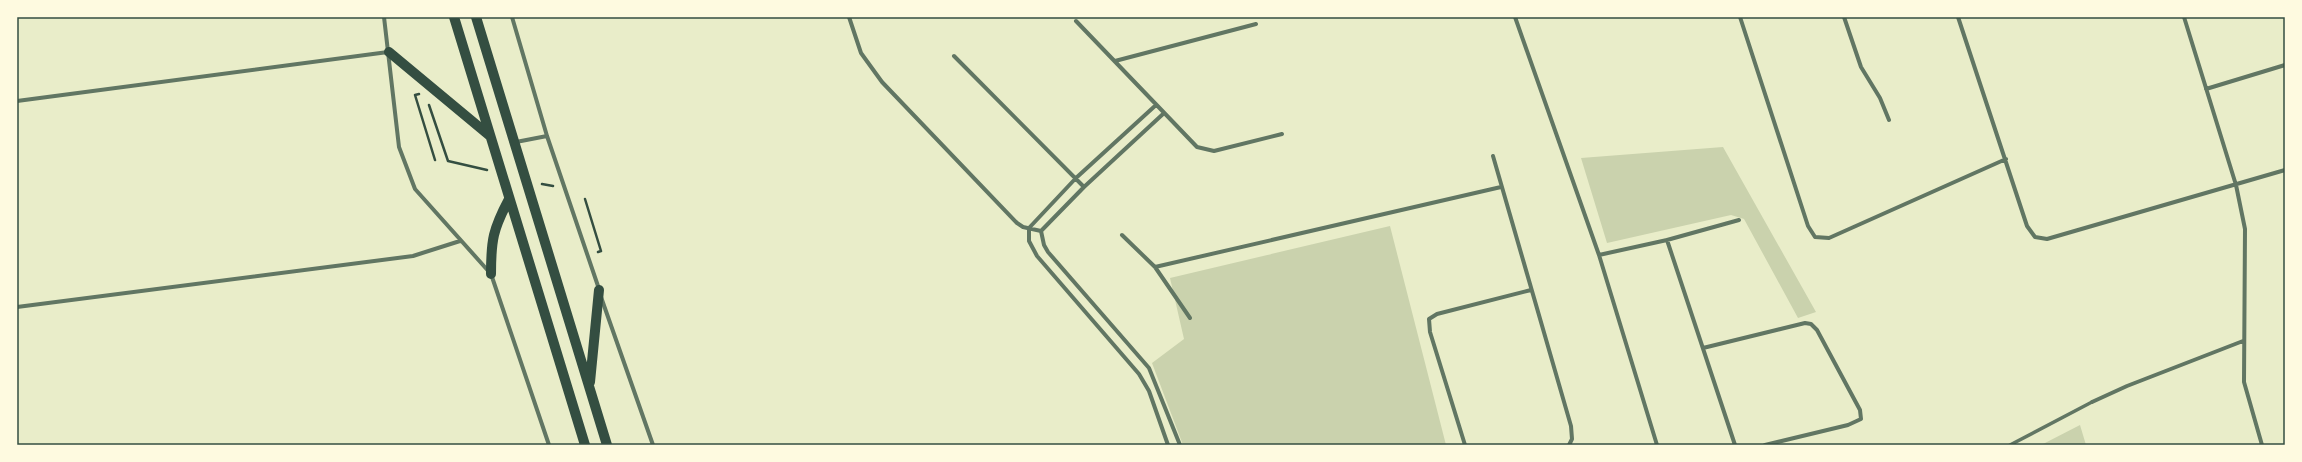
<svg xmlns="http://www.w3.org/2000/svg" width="2302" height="462" font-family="'Roboto Condensed',sans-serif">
	<rect width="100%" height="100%" fill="#e9edc9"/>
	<path fill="#cad2ad" d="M1723,147L1816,312L1798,318L1744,219L1731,215L1607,243L1581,158Z
		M1390,226L1446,445H1183L1152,363L1184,339L1170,278Z
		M2080,425L2086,445H2041L2045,443Z"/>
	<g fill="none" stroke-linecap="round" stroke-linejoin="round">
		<path stroke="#344e41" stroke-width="2.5" d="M419,94L415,95L435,160
			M429,105L448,161L487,170
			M542,184L553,186
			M585,199L601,251L598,252"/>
		<path stroke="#617663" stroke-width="3.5" d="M2010,445L2092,402"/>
		<path stroke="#617663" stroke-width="4" d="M384,17L399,147L415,189L491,274L549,445
			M512,17L547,136L599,289
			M849,17L861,53L882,82L1017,223L1023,227L1041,231
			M1515,17L1599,255L1657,445
			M1740,17L1808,226L1815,237L1829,238L2006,159
			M1844,17L1861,67L1880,98L1889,120
			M1958,17L2027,226L2035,237L2047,239L2285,170
			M2184,17L2236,185L2245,229L2244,382L2262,445
			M1076,21L1197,147L1214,151L1282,134
			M954,56L1084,187
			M1115,61L1256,24
			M2206,89L2285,65
			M17,101L388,52
			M1156,105L1076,178L1029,228V241L1037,256L1139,374L1149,391L1168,445
			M516,142L547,136
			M1493,156L1571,426L1572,439L1569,445
			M1041,231L1044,245L1048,252L1149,368L1180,445
			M1041,231L1084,187L1163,114
			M1122,235L1155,267L1190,318
			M1667,240L1735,445
			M1599,255L1667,240L1739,220
			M1155,267L1501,187
			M601,297L653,445
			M17,307L413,256L460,241
			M1703,348L1805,323L1811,324L1817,330L1860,410L1861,419L1848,425L1765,445
			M2092,402L2127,386L2243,341
			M1465,445L1430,332L1429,319L1437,314L1531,290"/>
		<path stroke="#344e41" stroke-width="10" d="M454,17L585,445
			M476,17L607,445
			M389,52L490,136
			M491,274C491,240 493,229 509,199
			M590,382L599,290"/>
	</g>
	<rect width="2302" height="462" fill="none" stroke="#fefae0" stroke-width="36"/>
	<rect x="18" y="18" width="2266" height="426" fill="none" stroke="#344e41" stroke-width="1.5"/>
</svg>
